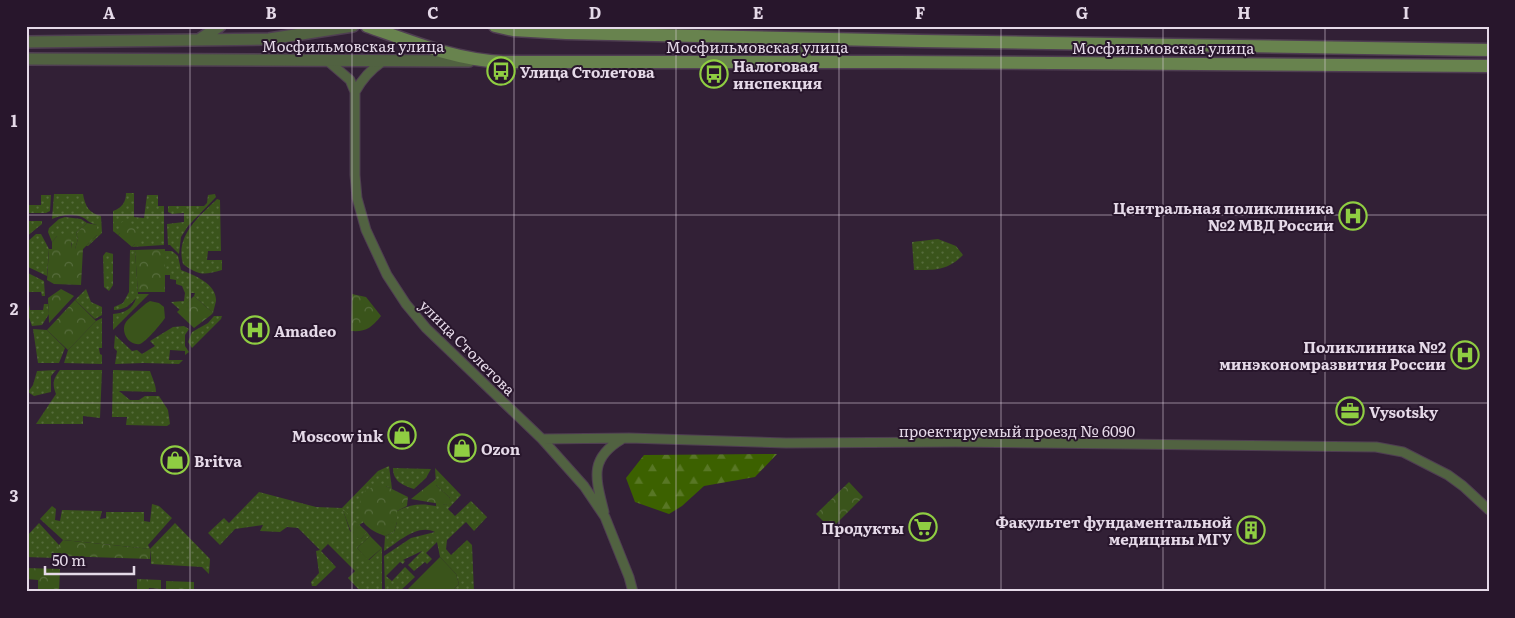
<svg xmlns="http://www.w3.org/2000/svg" width="1515" height="618" font-family="Literata,serif">
	<defs>
		<pattern id="grass-dots" width="8" height="8" patternUnits="userSpaceOnUse" patternTransform="scale(1.25)"><rect width="8" height="8" fill="#3a541b"/><path d="M2 2h.1M6 6h.1" fill="none" stroke="#566c3c" stroke-width="1.8" stroke-linecap="round"/></pattern>
		<pattern id="forest-firs" width="22" height="20" patternUnits="userSpaceOnUse" patternTransform="scale(1.25)"><rect width="22" height="20" fill="#3c6100"/><path d="M5 1l3.5 6h-7zM16 11l3.5 6h-7z" fill="#587725"/></pattern>
		<pattern id="park-crowns" width="20" height="18" patternUnits="userSpaceOnUse" patternTransform="scale(1.25)"><rect width="20" height="18" fill="#3a541b"/><path d="M2 6a3 3 0 1 1 6 0M12 15a3 3 0 1 1 6 0" fill="none" stroke="#566c3c"/></pattern>
	</defs>
	<rect width="100%" height="100%" fill="#322036"/>
	<path fill="url(#grass-dots)" d="M126,193H134V217L144,218L147,195H158V206H164V245L132,247L135,244L120,233L118,235L113,231V211C122,208 126,202 126,193Z
		M54,194H83C85,206 89,213 101,216L102,233L88,246H86L97,235V225C90,224 87,219 82,217C72,213 61,215 52,219Z
		M215,194L216,197L188,226L181,237L179,254L170,245H168L167,224L184,222V213L172,214L168,212V206H204L207,203L208,195Z
		M41,195H51L50,211L46,213H28V221H42V224L26,237V205H41Z
		M217,199L220,200L221,251H208L207,260H222V270C204,275 199,276 183,264C175,235 199,217 217,199Z
		M65,217L81,219L87,223L76,233L78,239L75,249H72V243L57,236L52,242L48,232L49,228L59,219Z
		M36,234H41L49,249L47,276L26,266V243Z
		M938,239L956,246L963,255C947,271 935,270 914,270L912,242Z
		M130,250H135L138,294H149L113,330V314C124,313 133,309 136,298C130,305 125,310 114,310V307L123,303L129,292Z
		M165,251H172L178,256L181,270C194,275 217,284 216,301C215,305 214,309 213,313L194,296L195,293H191V299L180,310L171,302L184,301L185,293L182,286L176,284V280L170,279V275H165Z
		M106,252L113,254V285L109,291L104,287L103,256Z
		M26,272L44,281L45,296H42L41,292H27L30,310H43L44,304H48L49,314L42,325L32,326L26,309Z
		M86,289L91,302L102,307V315L95,319L75,300Z
		M214,316H222L221,319L192,348L188,342L192,332L208,323Z
		M102,318V348H99L100,354L102,355V364L64,363L68,350L96,321Z
		M184,326L189,329L185,335V346L189,352L185,355V351L170,350L169,360H183L179,364L144,363L115,364L117,351L114,348L115,335L132,351L137,350L142,354L155,346L150,341L173,327Z
		M33,329L47,330L65,348L59,363H38Z
		M56,370L51,376V392L34,396L28,392L33,385L37,371Z
		M60,370H102L100,418L83,416V424H36L56,394C52,384 53,379 60,370Z
		M113,370L150,371C152,378 156,384 156,392L119,391L130,400H139L145,396H159L168,410L170,424L167,426L126,425L127,417H112Z
		M389,466L392,489L386,486L362,495C360,505 360,512 364,522L359,525L343,510L350,531L361,539L367,532L370,536L357,548L369,560L382,548V592H361L348,578L355,571L328,544L321,551L336,567L316,586H312L311,582L319,573L316,551L320,550L298,528L287,527L280,532L260,531L263,525L235,529L220,545L208,533L224,518L229,523L259,492L316,507L342,508L378,471Z
		M393,468L431,469L426,478L414,489C402,485 393,481 393,468Z
		M435,468L461,495L448,509L455,516L471,501L487,517L474,531L466,522L447,540L446,549L451,555L467,540L472,545L474,592H451L459,584L456,574L440,557L437,542L426,553L432,559L427,564L425,562L414,571L408,565L422,551L403,560L405,561L403,564L400,562L386,576L392,581L405,567L415,577L399,592H385L384,556L411,538L435,532C418,523 398,542 384,551L385,536L394,532L397,522V511C411,504 421,503 436,506V502L446,505L450,498L436,485Z
		M152,504L159,506L172,518L148,545L150,549L175,523L210,559L209,574L202,567L151,564V549L63,540L40,519L52,506L56,509L55,520L60,521L62,510L102,511L100,519L106,518V512H144V521L150,522Z
		M39,523L59,545V556L56,558L26,557V537Z"/>
	<path fill="url(#forest-firs)" d="M777,454L755,477L704,486L682,506L669,514L635,502L626,478L644,455Z"/>
	<path fill="url(#park-crowns)" d="M125,219L139,232V243L135,244L132,247L118,235L120,233L119,225Z
		M87,223L97,225V235L83,249L81,285L54,284L47,280L49,249H52V242L57,236L67,234L71,238L72,249H75L78,239L76,233Z
		M165,249V292H138V294L135,250Z
		M61,289L74,296L49,323L48,298Z
		M352,294L366,297L381,316C371,328 366,332 351,331Z
		M194,296L213,313L211,315L194,328L177,312Z
		M75,300L96,321L68,350L47,330Z
		M436,479V485L450,498L449,502L446,505L411,499Z
		M849,482L863,497L831,529L816,514Z
		M376,486H386L408,497L407,506L397,511V522L394,532L385,536C377,533 370,530 364,523C360,516 358,501 362,494C365,490 372,487 376,486Z
		M342,508L367,532L361,539L353,537Z
		M63,540L151,549L150,559L59,556V545Z
		M26,568L60,569L59,592H38V580L26,579Z
		M137,579L161,580V589L149,588L148,592H137Z
		M166,581L194,582V592L166,589Z"/>
	<path fill="#3a541b" d="M150,301L159,303L164,307L165,318C161,324 146,342 140,344C128,346 120,331 126,322C128,319 132,316 135,313C140,309 144,304 150,301Z
		M370,536L382,548L368,560L357,548Z
		M440,557L456,574L459,584L451,592H405Z"/>
	<g fill="none" stroke-linecap="round" stroke-linejoin="round">
		<g stroke="#4f3e52" stroke-width="11">
			<path id="minor" d="M328,61L350,80L355,92V175L357,198L366,230L387,275L406,304L426,328L542,439L584,486L605,517L629,577L633,592
				M355,92C362,79 370,70 383,61
				M542,439L629,438L786,443L956,442L1376,447L1403,452L1448,475L1463,486L1489,510
				M604,512C596,479 588,459 622,439"/>
		</g>
		<g stroke="#4f3e52" stroke-width="14">
			<path id="tertiary" d="M200,39L220,26
				M26,42L269,39L353,26
				M26,59L469,61
				M795,62L804,59L807,50L804,42L796,38"/>
		</g>
		<g stroke="#4f3e52" stroke-width="15">
			<path id="secondary" d="M367,26C412,42 456,60 503,62H897L1489,66
				M495,26L513,30L566,33L921,41L1489,50"/>
		</g>
		<use href="#minor" stroke="#516241" stroke-width="9"/>
		<use href="#tertiary" stroke="#516241" stroke-width="11"/>
		<use href="#secondary" stroke="#68834e" stroke-width="12"/>
	</g>
	<path fill="none" stroke="#e5d9e8" stroke-width="1" stroke-opacity="0.55" d="M190,26V592M352,26V592M514,26V592M676,26V592M839,26V592M1001,26V592M1163,26V592M1325,26V592M26,215H1489M26,403H1489"/>
	<defs>
		<g id="bus-ring" transform="scale(1.4375)"><circle r="9.5" fill="#28162c" stroke="#8fcd42" stroke-width="1.5"/><path d="M-5-6H5V4H4V6H2V4H-2V6H-4V4H-5ZM-3.5-4V0h7V-4ZM-3.5 1.2v1.5H-2V1.2ZM2 1.2v1.5H3.5V1.2Z" fill="#8fcd42"/></g>
		<g id="hospital-ring" transform="scale(1.4375)"><circle r="9.5" fill="#28162c" stroke="#8fcd42" stroke-width="1.5"/><path d="M-5-5h3v3.5h4V-5h3V5h-3V1.5h-4V5h-3Z" fill="#8fcd42"/></g>
		<g id="office-ring" transform="scale(1.4375)"><circle r="9.5" fill="#28162c" stroke="#8fcd42" stroke-width="1.5"/><path d="M-6-3h4V-5.5h4V-3h4V5H-6ZM-1-4.5V-3h2v-1.5ZM-6 0V1H6V0Z" fill="#8fcd42"/></g>
		<g id="shop-ring" transform="scale(1.4375)"><circle r="9.5" fill="#28162c" stroke="#8fcd42" stroke-width="1.5"/><path d="M-5-2.5h2.3a2.7 3.5 0 0 1 5.4 0H5L5.5 6h-11ZM-1.5-2.5h3a1.5 2.3 0 0 0-3 0Z" fill="#8fcd42"/></g>
		<g id="supermarket-ring" transform="scale(1.4375)"><circle r="9.5" fill="#28162c" stroke="#8fcd42" stroke-width="1.5"/><path d="M-6-5.5h2.5l.6 2H6L4.5 2H-2.5L-4.4-4H-6ZM-1.5 3.2a1.3 1.3 0 1 0 .1 0ZM3 3.2a1.3 1.3 0 1 0 .1 0Z" fill="#8fcd42"/></g>
		<g id="building-ring" transform="scale(1.4375)"><circle r="9.5" fill="#28162c" stroke="#8fcd42" stroke-width="1.5"/><path d="M-4-6H4V6H1V3H-1V6H-4ZM-2.5-4.3h1.7v1.8h-1.7ZM.8-4.3h1.7v1.8H.8ZM-2.5-1h1.7V.8h-1.7ZM.8-1h1.7V.8H.8Z" fill="#8fcd42"/></g>
	</defs>
	<g fill-rule="evenodd">
		<use href="#bus-ring" x="501" y="71"/>
		<use href="#bus-ring" x="714" y="74"/>
		<use href="#hospital-ring" x="1353" y="216"/>
		<use href="#hospital-ring" x="255" y="330"/>
		<use href="#hospital-ring" x="1465" y="355"/>
		<use href="#office-ring" x="1350" y="411"/>
		<use href="#shop-ring" x="402" y="435"/>
		<use href="#shop-ring" x="462" y="448"/>
		<use href="#shop-ring" x="175" y="460"/>
		<use href="#supermarket-ring" x="923" y="527"/>
		<use href="#building-ring" x="1251" y="530"/>
	</g>
	<g text-anchor="middle" dominant-baseline="central" stroke-width="4" stroke-linejoin="round" paint-order="stroke">
		<g font-size="15" fill="#e5d9e8" stroke="#28162c">
			<text x="353" y="45">Мосфильмовская улица</text>
			<text x="757" y="46">Мосфильмовская улица</text>
			<text x="1163" y="47">Мосфильмовская улица</text>
			<text transform="translate(468 347) rotate(45)">улица Столетова</text>
			<text x="1017" y="430">проектируемый проезд № 6090</text>
		</g>
		<g font-size="15" font-weight="bold" fill="#e5d9e8" stroke="#28162c" text-anchor="start">
			<text x="733" y="65">Налоговая<tspan x="733" dy="17">инспекция</tspan></text>
			<text x="520" y="71">Улица Столетова</text>
			<text x="1334" y="207" text-anchor="end">Центральная поликлиника<tspan x="1334" dy="17">№2 МВД России</tspan></text>
			<text x="274" y="330">Amadeo</text>
			<text x="1446" y="346" text-anchor="end">Поликлиника №2<tspan x="1446" dy="17">минэкономразвития России</tspan></text>
			<text x="1369" y="411">Vysotsky</text>
			<text x="383" y="435" text-anchor="end">Moscow ink</text>
			<text x="481" y="448">Ozon</text>
			<text x="194" y="460">Britva</text>
			<text x="1232" y="521" text-anchor="end">Факультет фундаментальной<tspan x="1232" dy="17">медицины МГУ</tspan></text>
			<text x="904" y="527" text-anchor="end">Продукты</text>
		</g>
	</g>
	<rect width="1515" height="618" fill="none" stroke="#28162c" stroke-width="55"/>
	<path d="M45 566v8h89v-8" fill="none" stroke="#e5d9e8" stroke-width="2.5"/>
	<text x="52" y="566" font-size="15" fill="#e5d9e8" stroke="#28162c" stroke-width="4" paint-order="stroke">50 m</text>
	<rect x="28" y="28" width="1460" height="562" fill="none" stroke="#e5d9e8" stroke-width="2"/>
	<g font-size="16" text-anchor="middle" font-weight="bold" fill="#e5d9e8">
		<text x="109" y="19">A</text>
		<text x="271" y="19">B</text>
		<text x="433" y="19">C</text>
		<text x="595" y="19">D</text>
		<text x="758" y="19">E</text>
		<text x="920" y="19">F</text>
		<text x="1082" y="19">G</text>
		<text x="1244" y="19">H</text>
		<text x="1406" y="19">I</text>
		<text x="14" y="127">1</text>
		<text x="14" y="315">2</text>
		<text x="14" y="502">3</text>
	</g>
</svg>
